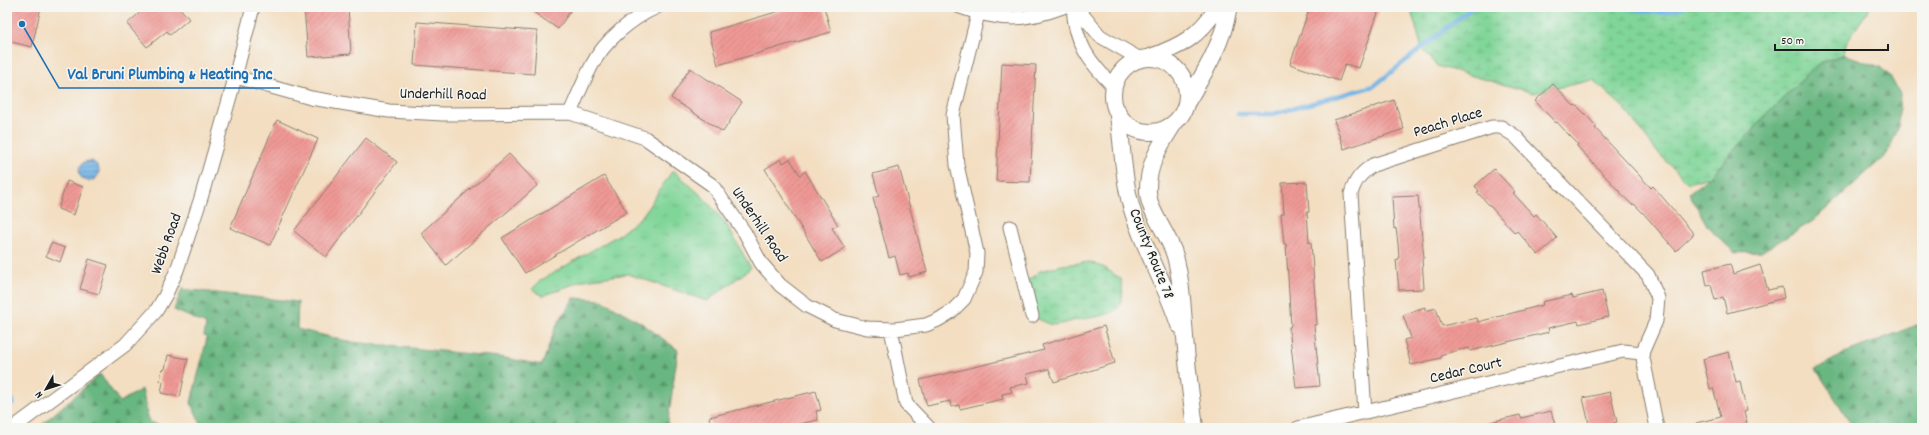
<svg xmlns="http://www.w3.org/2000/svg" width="1929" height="435" font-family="Dekko,sans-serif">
	<defs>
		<pattern id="grass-tufts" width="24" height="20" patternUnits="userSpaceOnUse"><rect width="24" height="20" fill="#80d598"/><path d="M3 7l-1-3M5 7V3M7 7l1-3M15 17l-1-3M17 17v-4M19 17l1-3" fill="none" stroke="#6eb682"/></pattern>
		<pattern id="forest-firs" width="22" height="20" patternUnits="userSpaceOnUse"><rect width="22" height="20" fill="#68b680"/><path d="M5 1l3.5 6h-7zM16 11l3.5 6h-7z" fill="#559368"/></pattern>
		<pattern id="wetland-marsh" width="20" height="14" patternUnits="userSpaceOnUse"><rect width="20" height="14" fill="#80d598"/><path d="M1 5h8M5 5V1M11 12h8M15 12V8" fill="none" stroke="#6eb682"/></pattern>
		<pattern id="water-rules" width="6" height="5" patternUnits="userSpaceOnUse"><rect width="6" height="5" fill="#6fb1e4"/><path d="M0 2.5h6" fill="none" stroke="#5a8fb8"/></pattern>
		<pattern id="building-hatch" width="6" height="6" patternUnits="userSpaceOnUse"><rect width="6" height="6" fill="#ef9995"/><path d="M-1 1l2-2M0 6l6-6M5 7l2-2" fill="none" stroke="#cc8380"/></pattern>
	</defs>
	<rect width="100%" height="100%" fill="#f6f6f2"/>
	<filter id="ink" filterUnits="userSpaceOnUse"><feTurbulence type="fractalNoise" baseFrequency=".025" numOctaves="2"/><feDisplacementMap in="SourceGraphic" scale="8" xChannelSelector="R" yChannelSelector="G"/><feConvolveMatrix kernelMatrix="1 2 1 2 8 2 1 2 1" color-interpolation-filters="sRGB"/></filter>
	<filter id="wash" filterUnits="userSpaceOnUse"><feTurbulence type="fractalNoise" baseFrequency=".012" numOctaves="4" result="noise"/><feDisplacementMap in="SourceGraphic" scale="16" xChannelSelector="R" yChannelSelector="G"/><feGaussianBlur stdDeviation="0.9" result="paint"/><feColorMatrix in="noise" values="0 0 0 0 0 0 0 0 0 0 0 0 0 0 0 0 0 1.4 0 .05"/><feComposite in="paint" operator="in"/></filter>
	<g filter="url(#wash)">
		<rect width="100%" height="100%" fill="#f3dec1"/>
		<path fill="url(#grass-tufts)" stroke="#4e785a" d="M673,170L703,197L725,222L751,268L707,301L628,274L584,280L543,296L532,289L540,281L620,234L643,215Z"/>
		<path fill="url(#forest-firs)" stroke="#42694e" d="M1844,54L1880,67L1890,76L1900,94L1898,129L1887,154L1813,221L1761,252L1735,253L1708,227L1689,193L1709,177L1770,111L1818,64Z
			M182,289L298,302L297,329L352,342L499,357L542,365L556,326L574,298L602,300L643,324L678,350L667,428H186L201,424L191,403L207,338L204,336L206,324L174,310Z
			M1922,323V428H1854L1816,369L1845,353Z
			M100,374L120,402L142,389L149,422L170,428H38Z"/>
		<path fill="url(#wetland-marsh)" stroke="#4e785a" d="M1412,7H1870L1846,44L1844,54L1818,64L1770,111L1709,177L1688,183L1657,152L1624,108L1593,80L1534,93L1437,66L1422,48L1412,14Z
			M1090,262L1105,268L1121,279C1128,319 1106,314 1077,320C1070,321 1057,327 1050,324C1043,322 1035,317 1028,314L1027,281L1040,271L1062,265Z"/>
		<path fill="url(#water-rules)" stroke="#466680" d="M79 171a10 10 0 1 1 20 0a10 10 0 1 1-20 0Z"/>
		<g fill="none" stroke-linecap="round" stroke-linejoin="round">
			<path stroke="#6fb1e4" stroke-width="4.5" d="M1620,7L1661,13L1683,7
				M1238,114H1273L1374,86L1473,7
				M7,393L13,403"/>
		</g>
		<g id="blocks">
			<path fill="url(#building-hatch)" d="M7,7H41L32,47L7,41Z
				M146,7L150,12L156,7H179L189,19L170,35L167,31L147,47L127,24Z
				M304,7H348L351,54L308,57Z
				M526,7H573L558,29Z
				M793,7H824L831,32L718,65L709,32Z
				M1310,7H1380L1359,68L1345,64L1339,81L1290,64Z
				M417,22L537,31L534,74L414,65Z
				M1002,63L1036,65L1030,182L996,181Z
				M690,68L742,102L723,132L671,98Z
				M1553,84L1574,106L1576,105L1587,116L1597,127L1595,128L1651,188L1653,186L1694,234L1676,251L1645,215L1634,204L1632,205L1577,146L1578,144L1568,134L1557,122L1556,123L1535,101Z
				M1394,100L1404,129L1344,149L1334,120Z
				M277,120L318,139L270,245L230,228Z
				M366,138L397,162L326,257L294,231Z
				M509,154L538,185L446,265L421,233Z
				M781,159L783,163L790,159L800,175L805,171L838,225L832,228L845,248L822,262L765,169Z
				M899,167L927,272L909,277L908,273L900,275L895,256L889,258L873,198L879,196L873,174Z
				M1494,169L1515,192L1513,193L1524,205L1534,216L1536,214L1557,238L1538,255L1517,231L1515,233L1477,192L1479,191L1475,186Z
				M604,176L627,212L525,273L502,238Z
				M67,181L83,187L74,215L58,209Z
				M1307,182L1309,212H1307L1308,227L1309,243L1311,242L1317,324L1314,325L1320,386L1296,388L1289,327L1291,326L1286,244H1284L1281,214H1284L1282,183Z
				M1418,196L1424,258H1422L1424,289L1399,290L1396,260L1399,259L1398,244L1396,228L1394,229L1392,197Z
				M51,243L65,248L60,262L46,256Z
				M89,259L108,265L99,294L80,289Z
				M1730,264L1733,274L1760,265L1768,290L1782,287L1784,298L1727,313L1723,297L1715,300L1711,285L1707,286L1704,270Z
				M1602,291L1608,317L1579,324L1578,321L1548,328L1549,332L1470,351L1469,348L1455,351L1440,355L1441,358L1411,365L1404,340L1411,338L1403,315L1425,307V311L1436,308L1442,326L1477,318L1478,322L1543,305L1542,302L1572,295L1573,298Z
				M1104,326L1115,363L1054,382L1049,369L1027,374L1029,383L1010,387L1012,392L1002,394L1003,399L960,409L959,405L951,407L950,401L927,406L920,380L1044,350L1042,345Z
				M1729,352L1736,382L1740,381L1743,396L1747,411L1744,412L1748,428H1697L1696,423L1721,417L1713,388L1710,389L1703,359Z
				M168,355L188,359L180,397L161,393L163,382L160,381L162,370L165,369Z
				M816,391L821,410L816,411L818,420L799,424L800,428H712L709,417Z
				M1610,392L1617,422L1613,423L1614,428H1590L1583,398Z
				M1551,411L1556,428H1486V423L1520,415L1521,418Z"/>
		</g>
	</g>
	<g filter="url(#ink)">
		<use href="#blocks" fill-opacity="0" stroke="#887d6e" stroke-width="1"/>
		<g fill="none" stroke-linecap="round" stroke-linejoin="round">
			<g stroke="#887d6e" stroke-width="15">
				<path id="minor" d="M960,7C998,21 1024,22 1063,7
					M1073,7C1075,43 1089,62 1114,87
					M1076,7L1100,36L1140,59
					M236,77L311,98L389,111L443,114L570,113L645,138L712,185L745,233L761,263L780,285L807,306L835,320L867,328L895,329L926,325L938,320L951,312L964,299L976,272L977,253L957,165L953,115L978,14
					M570,113C577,97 584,80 592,65C605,40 632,18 657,7
					M1010,227L1032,316
					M891,329L906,404L929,428
					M1642,353L1657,428
					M1365,413L1351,194C1355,180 1361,173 1373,165L1492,127H1501L1515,136L1648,275L1658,298L1656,321L1642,353
					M13,428L125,345L156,311L165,296L177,270L201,198L231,93L253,7
					M1298,428L1623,351L1642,353"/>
			</g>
			<g stroke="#887d6e" stroke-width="18">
				<path id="tertiary" d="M1148,58C1182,46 1198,37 1218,7
					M1113 95a37 37 0 1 1 74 0a37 37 0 1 1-74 0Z
					M1187,102C1205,72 1223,43 1229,7
					M1117,110C1123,142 1122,175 1131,206C1142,246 1166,284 1179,325
					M1175,122C1161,144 1147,164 1148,192C1149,213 1169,234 1175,256C1183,286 1183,318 1186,349C1188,376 1192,402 1195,428"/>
			</g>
			<use href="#minor" stroke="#fff" stroke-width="13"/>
			<use href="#tertiary" stroke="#fff" stroke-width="16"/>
		</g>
	</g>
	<g text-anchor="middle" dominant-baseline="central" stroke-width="3" stroke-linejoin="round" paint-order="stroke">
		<g font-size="16" fill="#1c1c1c" stroke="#f6f6f2">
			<text transform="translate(443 95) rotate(1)">Underhill Road</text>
			<text transform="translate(1448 123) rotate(-17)">Peach Place</text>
			<text transform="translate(759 225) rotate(56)">Underhill Road</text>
			<text transform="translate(167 244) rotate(-70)">Webb Road</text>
			<text transform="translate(1151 254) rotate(68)">County Route 78</text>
			<text transform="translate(1466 371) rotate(-13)">Cedar Court</text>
		</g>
	</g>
	<path fill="none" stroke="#1f6fb2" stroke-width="1.5" d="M22 24L59 88H280"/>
	<circle fill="#1f6fb2" stroke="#f6f6f2" stroke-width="1.5" cx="22" cy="24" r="4"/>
	<g font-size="17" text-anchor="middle" font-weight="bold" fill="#1f6fb2" stroke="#f6f6f2" stroke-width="3" stroke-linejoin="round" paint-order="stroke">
		<text x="170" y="79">Val Bruni Plumbing &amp; Heating Inc</text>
	</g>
	<rect width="1929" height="435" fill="none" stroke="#f6f6f2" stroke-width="24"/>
	<g transform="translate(46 389) rotate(231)" stroke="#f6f6f2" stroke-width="3" paint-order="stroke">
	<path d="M0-3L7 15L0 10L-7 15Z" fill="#1c1c1c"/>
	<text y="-6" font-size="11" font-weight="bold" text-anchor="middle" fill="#1c1c1c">N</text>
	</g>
	<path d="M1775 44v6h113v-6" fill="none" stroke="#1c1c1c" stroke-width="2"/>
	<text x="1781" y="44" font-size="12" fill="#1c1c1c" stroke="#f6f6f2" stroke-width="3" paint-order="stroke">50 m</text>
</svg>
